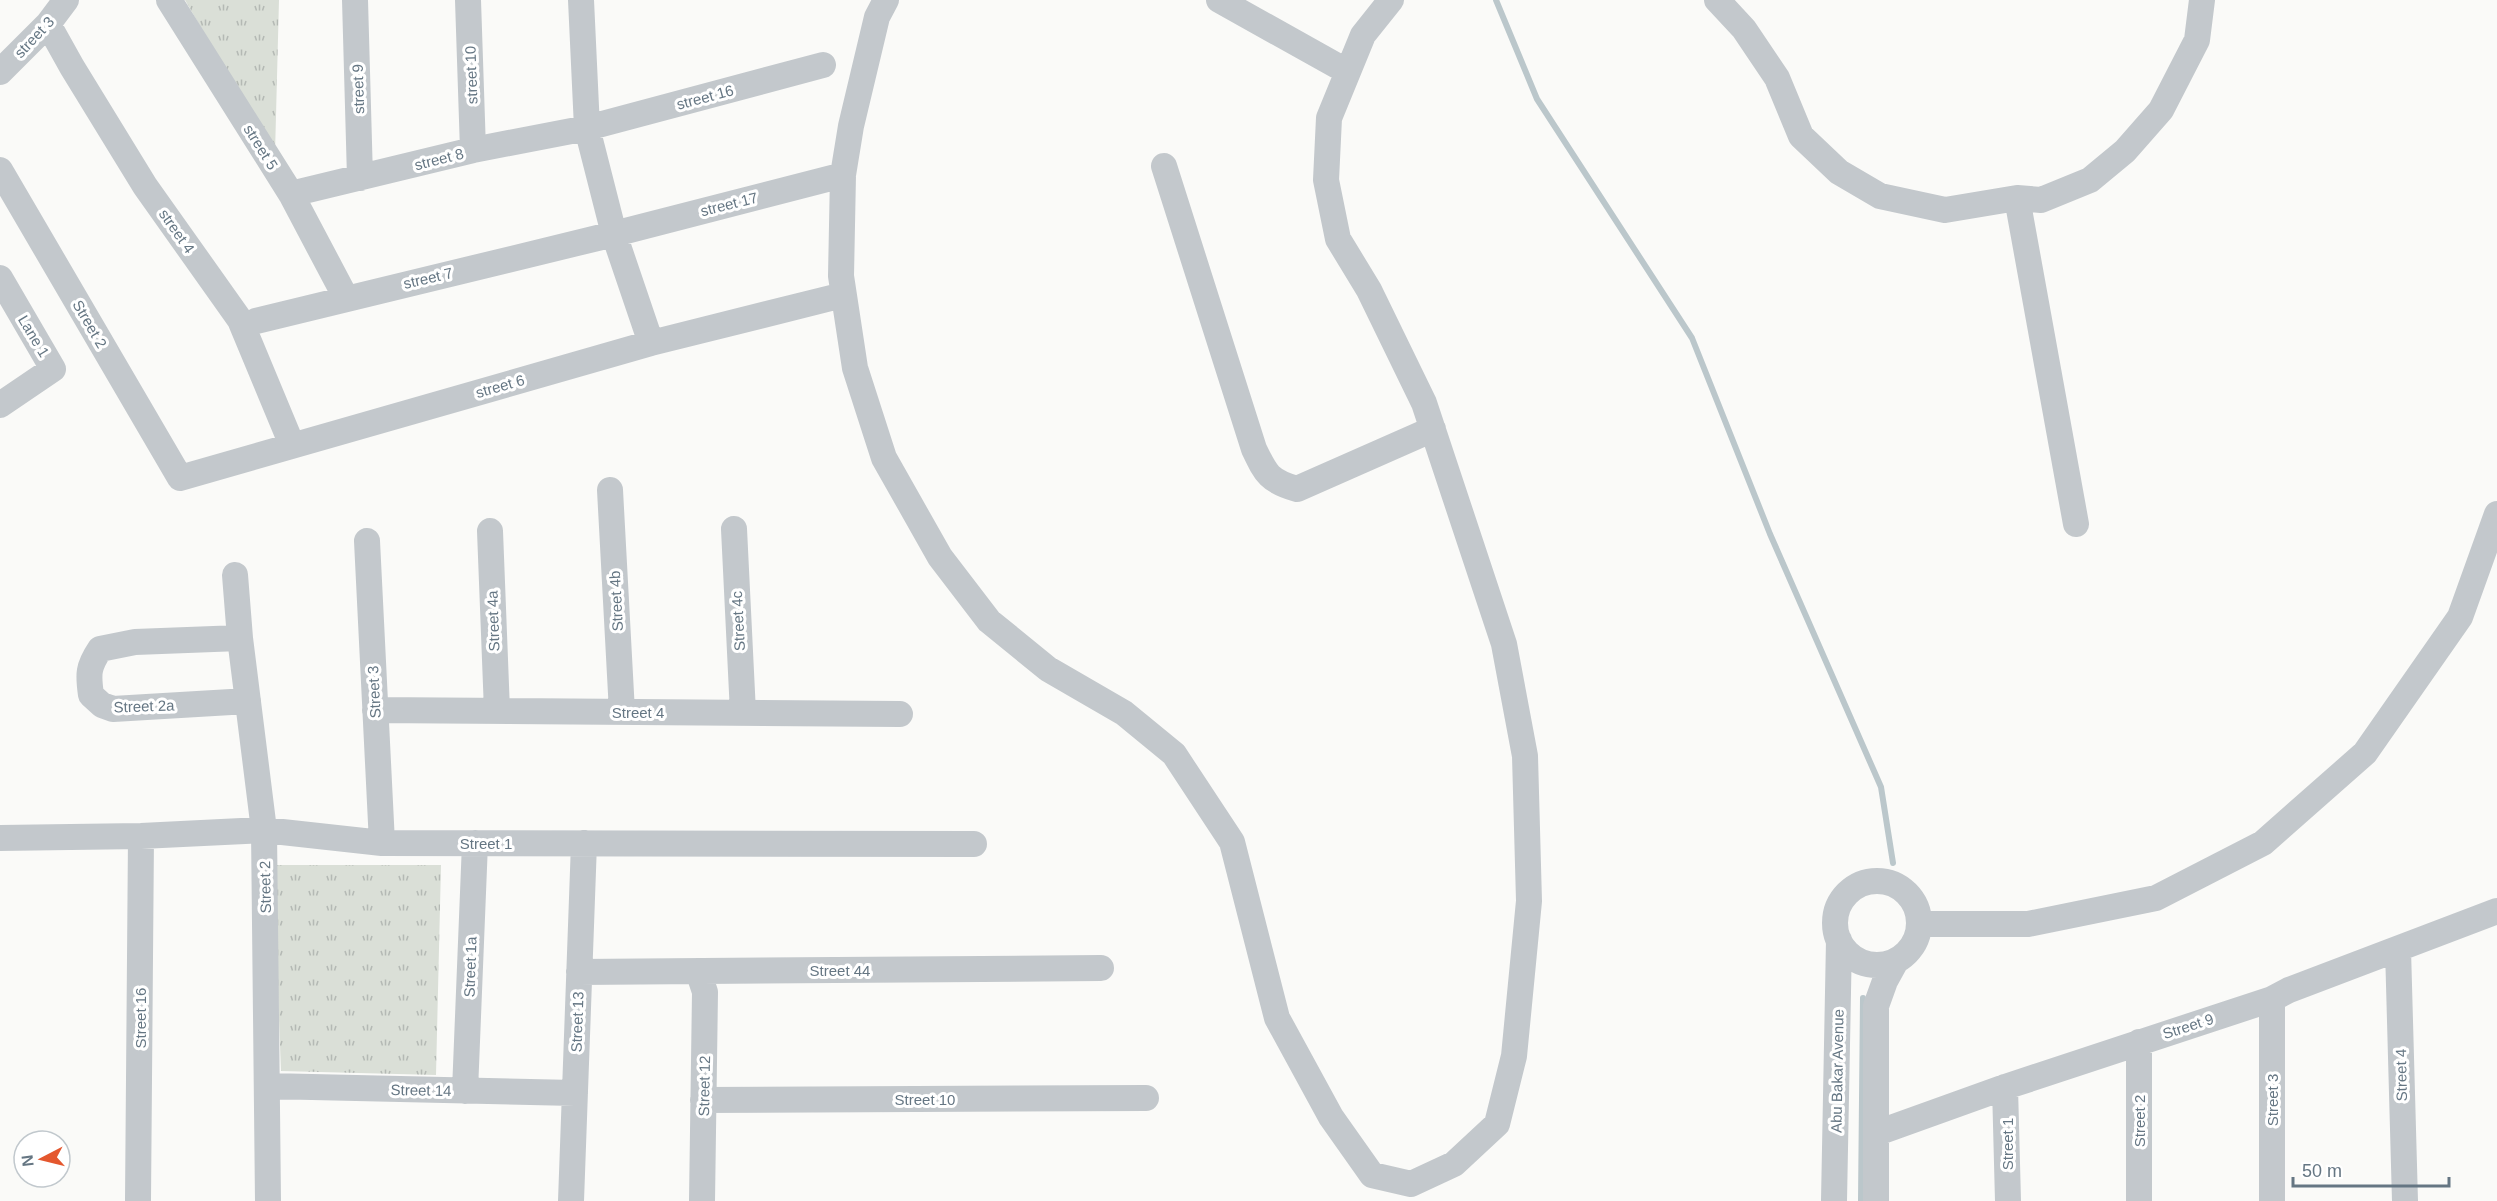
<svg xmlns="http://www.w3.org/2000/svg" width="2497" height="1201" font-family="Helvetica,sans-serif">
	<defs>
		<pattern id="park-tufts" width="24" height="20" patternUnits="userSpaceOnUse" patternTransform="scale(1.5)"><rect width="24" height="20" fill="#dadfd7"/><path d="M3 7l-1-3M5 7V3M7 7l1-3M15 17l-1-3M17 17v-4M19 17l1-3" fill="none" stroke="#b4b9b4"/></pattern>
	</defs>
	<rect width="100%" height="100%" fill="#fafaf8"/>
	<path fill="url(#park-tufts)" d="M185,0H279L275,154L264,136Z
		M273,865H441L436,1075L281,1071Z"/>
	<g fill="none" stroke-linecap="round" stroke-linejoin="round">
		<path stroke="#bbc7cb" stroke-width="6" d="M1496,0L1537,99L1692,338L1770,534L1881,787L1893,863
			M1861,1201L1863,998"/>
		<path stroke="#c3c8cc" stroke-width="26" d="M169,0L291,194L346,298
			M355,0L360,178
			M468,0L473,150
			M581,0L587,128L614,234L651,343
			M886,0L877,17L851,126L843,175L841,276L855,368L884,458L940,557L989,621L1048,669L1124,713L1174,754L1232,842L1277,1018L1331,1117L1372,1175L1411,1184L1454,1164L1497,1124L1514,1056L1529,901L1525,756L1504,644L1424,403L1369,290L1338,239L1326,180L1329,118L1363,35L1391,0
			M1219,0L1348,72
			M1717,0L1744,29L1777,78L1801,136L1839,172L1880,196L1945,210L2017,198L2041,200L2090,180L2125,151L2161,110L2197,40L2202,0
			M48,24L72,67L145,186L240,320L292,445
			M0,72L48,24L66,0
			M1164,166L1254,449C1266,474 1269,481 1297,489L1433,429
			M0,170L180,478L651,343L843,295
			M291,194L473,150L587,128L823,65
			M2017,198L2076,524
			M0,278L53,369L0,405
			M244,328L256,321L614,234L843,175
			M610,490L622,712
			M734,529L743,713
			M490,531L497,711
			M367,541L382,843
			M235,575L240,638L264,830L268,1201
			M240,638L135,642L100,649C88,667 88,674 91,695L102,705L113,709L248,701
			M375,710L900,714
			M0,838L141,836L264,830L382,843L974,844
			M1835 923a42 42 0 1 1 84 0a42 42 0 1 1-84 0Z
			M1919,924H2028L2156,898L2263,843L2365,753L2460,617L2497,514
			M2398,949L2405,1201
			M698,971L705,992L702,1201
			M579,972L1101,968
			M268,1086L575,1093
			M2005,1087L2008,1201
			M465,1091L475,843
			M703,1100L1146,1098
			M1877,1133L2005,1087L2272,999L2289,990L2497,911
			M138,1201L141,836
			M571,1201L584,843
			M1834,1201L1839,940
			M1876,1201V1006L1885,981L1896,961
			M2139,1201V1042
			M2272,1201V999"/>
	</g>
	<g text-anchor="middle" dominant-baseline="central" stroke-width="6" stroke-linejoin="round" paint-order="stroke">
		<g font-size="15" fill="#657683" stroke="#fff">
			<text transform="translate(34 37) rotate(-47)">street 3</text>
			<text transform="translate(471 75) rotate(-92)">street 10</text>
			<text transform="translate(358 89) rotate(-92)">street 9</text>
			<text transform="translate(705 97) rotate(-15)">street 16</text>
			<text transform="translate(261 147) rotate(58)">street 5</text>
			<text transform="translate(439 159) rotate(-14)">street 8</text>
			<text transform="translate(729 204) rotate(-14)">street 17</text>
			<text transform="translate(177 231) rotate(55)">street 4</text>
			<text transform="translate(428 278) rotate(-13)">street 7</text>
			<text transform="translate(90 324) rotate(60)">Street 2</text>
			<text transform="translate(34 336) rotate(59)">Lane 1</text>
			<text transform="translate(500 386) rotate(-16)">street 6</text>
			<text transform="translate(616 601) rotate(-93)">Street 4b</text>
			<text transform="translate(493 621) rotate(-92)">Street 4a</text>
			<text transform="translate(738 621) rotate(-93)">Street 4c</text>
			<text transform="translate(374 692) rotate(-93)">Street 3</text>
			<text transform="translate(144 706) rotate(-2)">Street 2a</text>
			<text x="638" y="712">Street 4</text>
			<text x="486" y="843">Street 1</text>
			<text transform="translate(265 887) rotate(-91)">Street 2</text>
			<text transform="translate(470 967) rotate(-88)">Street 1a</text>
			<text x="840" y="970">Street 44</text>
			<text transform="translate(140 1018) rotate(-90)">Street 16</text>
			<text transform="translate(577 1022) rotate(-88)">Street 13</text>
			<text transform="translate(2188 1026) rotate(-18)">Street 9</text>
			<text transform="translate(1837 1071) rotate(-89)">Abu Bakar Avenue</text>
			<text transform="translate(2401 1075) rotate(-91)">Street 4</text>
			<text transform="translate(704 1086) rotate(-89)">Street 12</text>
			<text transform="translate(421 1090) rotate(1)">Street 14</text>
			<text x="925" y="1099">Street 10</text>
			<text transform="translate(2272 1100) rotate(-90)">Street 3</text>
			<text transform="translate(2139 1121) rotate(-90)">Street 2</text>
			<text transform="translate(2007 1144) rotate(-90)">Street 1</text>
		</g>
	</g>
	<g transform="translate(42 1159) rotate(263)"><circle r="28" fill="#ffffff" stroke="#c1c8cd" stroke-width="1.5"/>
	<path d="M0-4.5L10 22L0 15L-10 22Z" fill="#e4572e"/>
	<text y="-9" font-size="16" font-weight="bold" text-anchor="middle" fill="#657683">N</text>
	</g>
	<path d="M2293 1177v9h156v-9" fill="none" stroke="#657683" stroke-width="3"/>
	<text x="2302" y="1177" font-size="18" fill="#657683" stroke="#ffffff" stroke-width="4.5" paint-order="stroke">50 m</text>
</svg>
